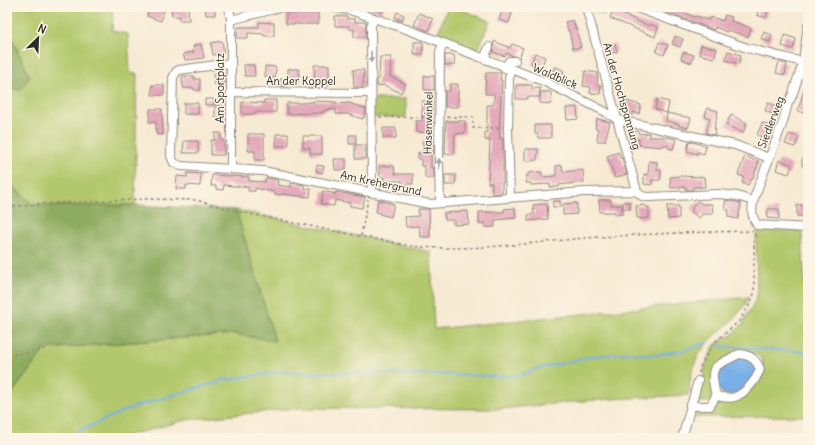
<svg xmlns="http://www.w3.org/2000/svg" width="815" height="445" font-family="Delius,sans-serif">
	<rect width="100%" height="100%" fill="#fcf5e5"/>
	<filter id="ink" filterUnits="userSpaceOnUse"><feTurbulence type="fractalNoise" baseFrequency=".025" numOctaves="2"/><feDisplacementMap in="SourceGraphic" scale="8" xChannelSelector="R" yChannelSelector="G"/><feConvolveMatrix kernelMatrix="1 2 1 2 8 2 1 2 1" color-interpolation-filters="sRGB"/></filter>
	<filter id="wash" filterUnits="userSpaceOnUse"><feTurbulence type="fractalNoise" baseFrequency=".012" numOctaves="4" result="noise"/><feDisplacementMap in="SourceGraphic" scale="16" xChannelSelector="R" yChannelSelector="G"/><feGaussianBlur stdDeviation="0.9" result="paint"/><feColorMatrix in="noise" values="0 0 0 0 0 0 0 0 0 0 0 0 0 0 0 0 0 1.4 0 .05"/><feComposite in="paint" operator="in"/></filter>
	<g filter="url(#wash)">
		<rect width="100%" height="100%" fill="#f7ead3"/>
		<path fill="#b3c86c" stroke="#6f7a4c" d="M7,7H113L112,31L128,34L130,73L137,74L135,205L49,206L31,203L7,181V83L10,89L30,77L7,28Z
			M448,7H455L490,21L477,52L436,37Z
			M592,7H607L604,15L593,10Z
			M371,99H406V117H371Z
			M236,210L431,252L434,329L749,297C739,321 713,332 700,353C692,366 690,381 688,395L596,400L498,409L299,408L186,420L118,438H7V400L45,349L234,334L275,341Z
			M758,230L802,231L805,295H808V416L693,417L695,411L713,410L714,406C719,403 724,403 729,402C746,397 763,383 763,364C762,353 752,353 744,352L712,391L710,402H698L703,384L705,368L712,349L717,343L731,335L742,325L757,297L756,237Z"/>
		<path fill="#8eac60" stroke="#5c6c46" d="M7,28L30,77L20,90L10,89L7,83Z
			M7,181L31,204L49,206L135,205L236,210L275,341L234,334L45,349L7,400Z"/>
		<path fill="#78afe7" stroke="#526d89" d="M742,356L752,360L757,370L756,376L737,393L730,395L723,394L717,386L716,368Z"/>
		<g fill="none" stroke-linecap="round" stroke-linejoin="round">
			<path stroke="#78afe7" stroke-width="2" d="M717,346L808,352
				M71,438L77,432L126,410L153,401L225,380L278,372L468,375L507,377L522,375L540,368L594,356L626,353L655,355L685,350L707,343"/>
		</g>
		<g id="blocks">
			<path fill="#e4a9bb" d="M149,7H165L161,21L147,16Z
				M171,7H188L189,20H179V16H172Z
				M205,7H215V15H206Z
				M367,7H385L382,13Z
				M653,7H676L681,9L680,11L695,17L696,16L709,20L711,17L723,21L725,15L732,17L731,21L751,28L748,37L728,30L727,32L715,27L714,30Z
				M759,7H769L766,18L757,15Z
				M613,10L649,26V24L658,27L655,37L610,18Z
				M502,11L512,13L509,23L499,20Z
				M397,12L404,15L402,21L395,18Z
				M286,13H318V24H286Z
				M419,13L433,19L428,31L414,25Z
				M335,16H347V19H355V22H366V37H354V29H349V26H335Z
				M573,20L581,47L573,49L569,30L568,31L565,22Z
				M259,22L274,23V36H264V34L248,33V38H237L238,27H259Z
				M764,32L772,35L770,42L761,39Z
				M785,35L796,39L793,49L782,46Z
				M675,36L683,39L680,47L672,44Z
				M222,41L224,53L213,55L211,43Z
				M494,41L510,48L512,44L523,48L519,58L506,53L505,56L493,52Z
				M414,42H423V55H414Z
				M659,42L668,45L664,55L656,52Z
				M201,44L204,58L185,60L183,54L194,52L193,46Z
				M615,44L617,52L608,54L606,46Z
				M701,45L717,49L714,58L699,54Z
				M728,51L741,55L739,64L725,60Z
				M683,52L694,55L691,63L681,59Z
				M535,53L545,57L541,68L531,64Z
				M445,55H454L455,65H445Z
				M380,57H391L390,76L406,84L401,93L384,85L377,86V79H379Z
				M779,62L787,64L785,75L776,73Z
				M244,65H254L255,76H245Z
				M314,65H329V85H315Z
				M265,66L276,67L275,78L265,77Z
				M555,66L564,71L563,73L567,80L568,86L550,77Z
				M288,69H299V82H288Z
				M353,70H364L363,87H354Z
				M585,71L598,73L597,85H601L600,94L590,93L591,87L583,86Z
				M215,73H225V84H214L213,75H216Z
				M486,73H501L500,80H502L499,132L500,139H503V183H502V193L492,194V183H488L490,140H485V132H487V105H494V94H485Z
				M182,76H194V79H200V90H194V88H183V83H182Z
				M424,76H434V90H424Z
				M280,79H288V86H280Z
				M806,82L808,83V109L807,114L798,111Z
				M450,84H458V107H445V91H450Z
				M152,85H164V95H152Z
				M516,85H532V89L540,88V97H527V99H516Z
				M540,92H551V104L540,103Z
				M205,99H214V105H205Z
				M657,99L669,102L667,113L655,109Z
				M264,100H276V112H254V114H242V102L264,103Z
				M623,100L641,105L639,114L633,112V115L626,113L627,108L621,107Z
				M313,101L336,102V104L349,103L366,109V111L363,119L347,114H336V109L325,110V112H321V113L287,114V103H304L313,102Z
				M422,101H433L432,122H434V129H428V133L416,132V121H422Z
				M184,103H198V114H184Z
				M768,103L778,107L775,115L765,111Z
				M215,105L225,106V117H215Z
				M577,107L578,119L567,120L566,108Z
				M707,108L718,111L714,129H716L714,135L706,133L710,118L705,117Z
				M150,109H162L163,135L156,134V122H149Z
				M667,113L691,118L688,128L679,126V124L666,121Z
				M731,115L747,123L743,133L726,125Z
				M597,119L610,122L605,141H597L598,129L595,128Z
				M446,121H465V133L455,134L454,154H445Z
				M762,123L772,126L766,142L759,140L761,136L757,135Z
				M535,125H551V138H538V134H535Z
				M383,128H396V138H383Z
				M638,131L639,134L649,133V137H666L676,139L673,149L668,148V145H663L662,147L639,145V139H632V132Z
				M215,133H221V140H224V155H211V140H215Z
				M248,134H264V160H255V151H248Z
				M276,134H288V146H276Z
				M789,134L799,137L795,147L785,144Z
				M349,135H356V144H349Z
				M303,136H322V154H310V148H303Z
				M184,141H198V153H183Z
				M423,141H434V153H431V168H434V178H425V166H421V159H418V153H423Z
				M689,141L706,146L704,154L697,152V154L687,151Z
				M355,145H366V159H355Z
				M525,149H538L537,160H533V161H525Z
				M619,152L620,158H622L627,174L615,178L607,156Z
				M745,156L759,162L752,180L751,179L748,185L742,183L744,177L738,175Z
				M334,159H346V170H335Z
				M802,159L808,160V167L802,166Z
				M779,160L792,165L789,174L776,170Z
				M649,161L657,162V170H661L660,180H652V185L644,184V174L648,175Z
				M317,165L324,166L322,173L316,171Z
				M562,165L563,172L583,170L584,182L559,185V187H550V184L531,185V183H526V176H528V173L541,172L542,177L556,176V166Z
				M379,166H394L395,174H413V184H402V181H384V177H380Z
				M187,173L201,174L200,186L186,185V189H176L177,176L187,177Z
				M212,175L249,177V181L265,182L266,178L278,180L277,185L291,187V183L304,185V188L311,189L310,197L281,194V195L275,194V192L255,188V191H248L249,187L235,186L224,185L223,190L216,189V186H211Z
				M445,175H456L455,185H445Z
				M680,176L704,177L705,187H693V190H686V187L671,188L670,177Z
				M323,191L336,194V192L365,197L362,208L350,206V203L335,200L334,206L321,204Z
				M378,200L394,204L391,217L379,214L380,213L376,212Z
				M599,200H611V205H622V214L615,215V212H600Z
				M726,200L741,203L738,219L728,217L729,210L724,209Z
				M553,201H560V207H553Z
				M698,201L702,204H712L713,214H702L699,218L692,212V207Z
				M623,202H630V209H623Z
				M577,203V214L563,215V204Z
				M547,204L548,219L528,221V215L534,214L533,205Z
				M645,205V207H649V218L640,219V218H637L636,206Z
				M797,205H808V217L797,216Z
				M667,206H679V218L668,219Z
				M515,208L516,218L495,220V227H485V223L479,224V212H504V209Z
				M418,209H429L430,237H420L419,226L406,227L405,217L419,216Z
				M768,209H779V219L767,218Z
				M468,211L469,224L454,225V220H445L444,213Z"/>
		</g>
	</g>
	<g filter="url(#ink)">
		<use href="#blocks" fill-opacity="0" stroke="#918a7f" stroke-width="1"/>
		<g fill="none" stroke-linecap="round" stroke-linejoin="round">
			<g stroke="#918a7f" stroke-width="10">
				<path id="minor" d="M229,7L231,20V169
					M333,7L350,10L409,30L543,81L604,111L618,120L735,145L769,158
					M586,7L637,191C640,196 643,197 649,197L719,194L737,196L753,201
					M634,7L747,48L807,63
					M231,20L282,7
					M808,25L803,62L792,96L788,103L783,122L753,201C752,211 751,216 757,225L808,228
					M484,59L489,47
					M231,63L179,70L176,72L173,78L171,156L174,163L181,166L263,171L430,204L585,192L637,191
					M505,68L509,61H515
					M231,92L371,93
					M372,192L371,26L374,18
					M510,198L508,129L509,79L511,70
					M440,203L439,164L440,52L443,44
					M739,354C750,355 756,359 760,369C756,380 747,392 735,397C729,399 722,397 716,396C709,365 712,368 739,354Z
					M690,406H710L716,396
					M682,438L698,381"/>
			</g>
			<path stroke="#918a7f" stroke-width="1.5" stroke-dasharray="3 3" stroke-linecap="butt" d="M379,117H431
				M447,117H473V128H500
				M7,207L52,203L147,199L196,200L240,212L410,246C468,252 528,243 586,238C642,234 697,232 753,231
				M361,236L368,199
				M7,356L45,349
				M699,373L700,367L712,345L740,320L750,304L754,294V244L755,233"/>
			<use href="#minor" stroke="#fff" stroke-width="8"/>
		</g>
		<defs><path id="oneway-solid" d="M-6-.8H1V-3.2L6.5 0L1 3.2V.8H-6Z"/></defs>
		<g fill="#a0a0a0">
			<use href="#oneway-solid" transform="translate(371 57) rotate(91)"/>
			<use href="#oneway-solid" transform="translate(439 164) rotate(-90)"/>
		</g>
	</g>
	<g text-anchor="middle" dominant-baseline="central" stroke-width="3" stroke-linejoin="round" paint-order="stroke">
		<g font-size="11" fill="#2b2b2b" stroke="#fcf5e5">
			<text transform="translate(555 76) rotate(23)">Waldblick</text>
			<text x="301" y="81">An der Koppel</text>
			<text transform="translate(220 88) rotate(-90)">Am Sportplatz</text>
			<text transform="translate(622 96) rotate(74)">An der Hochspannung</text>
			<text transform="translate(771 122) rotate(-69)">Siedlerweg</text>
			<text transform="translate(428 123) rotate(-89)">Hasenwinkel</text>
			<text transform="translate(381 183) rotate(12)">Am Krehergrund</text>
		</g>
	</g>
	<rect width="815" height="445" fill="none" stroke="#fcf5e5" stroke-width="24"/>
	<g transform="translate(38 38) rotate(24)" stroke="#fcf5e5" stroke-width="3" paint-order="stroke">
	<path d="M0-3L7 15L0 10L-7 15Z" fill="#2b2b2b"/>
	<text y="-6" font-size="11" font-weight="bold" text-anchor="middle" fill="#2b2b2b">N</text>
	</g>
</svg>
